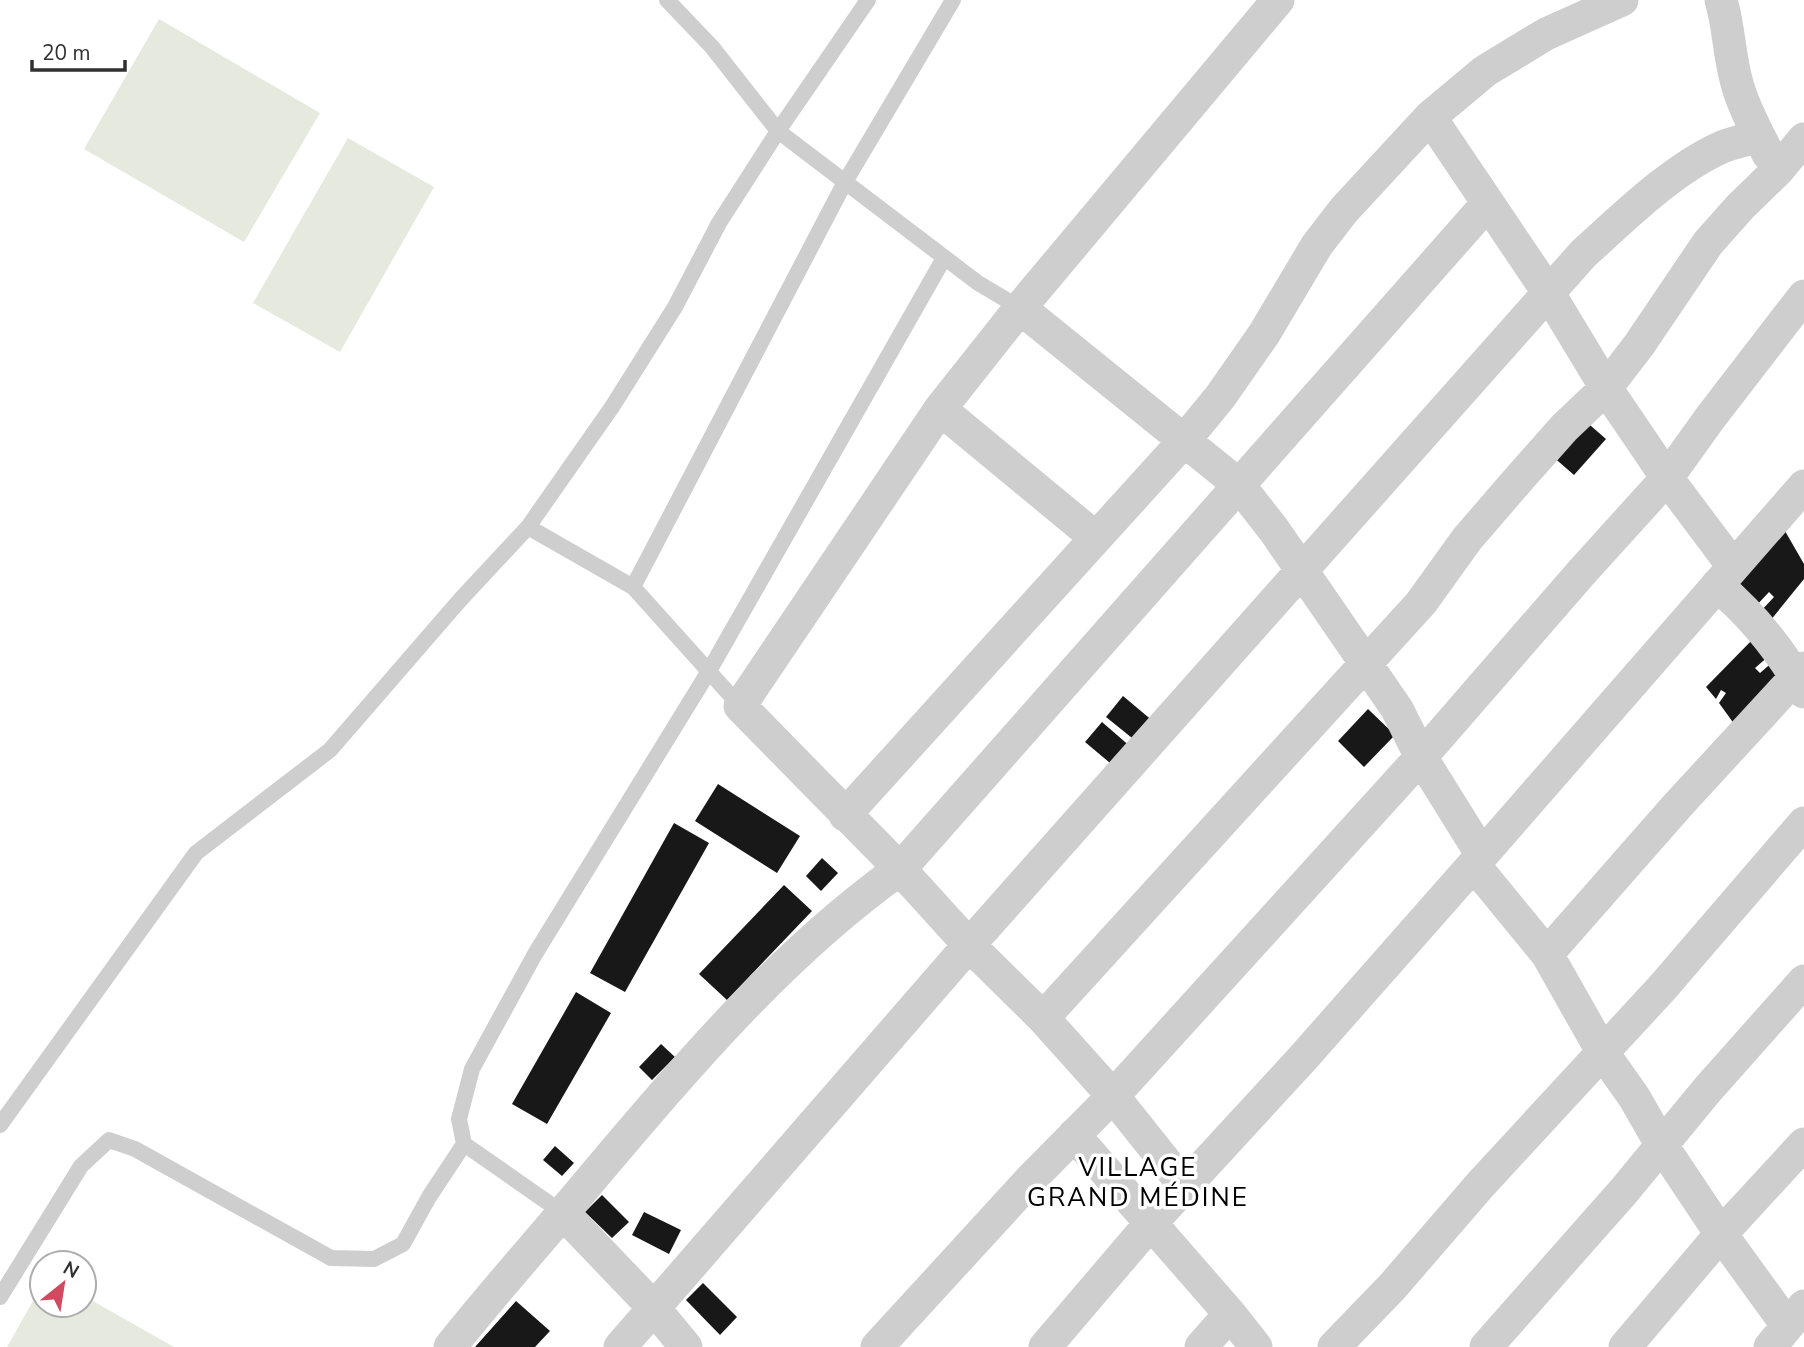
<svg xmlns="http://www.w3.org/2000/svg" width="1804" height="1347" font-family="'Nunito Sans',sans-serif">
	<rect width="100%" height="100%" fill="#fff"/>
	<path fill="#e5e9de" d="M159,19L320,113L244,242L84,149Z
		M348,138L434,187L340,352L253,303Z
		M42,1285V1305H84V1296L174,1347H7Z"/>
	<path fill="#181818" d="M1583,419L1606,439L1574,475L1551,455Z
		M1785,531L1804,564V579L1770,621L1760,612L1774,597L1769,592L1755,607L1733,587Z
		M1754,638L1770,655L1755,668L1760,673L1775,660L1786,673L1740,732L1719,703L1726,693L1721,690L1716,699L1706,687Z
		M1123,696L1154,722L1137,742L1106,717Z
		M1368,709L1395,735L1364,767L1338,741Z
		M1102,722L1132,748L1116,768L1085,742Z
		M718,784L800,836L777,873L695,821Z
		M674,823L709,843L625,992L590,973Z
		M822,858L838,873L821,891L806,876Z
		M784,885L812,911L727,1000L699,974Z
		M576,992L611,1013L547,1124L512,1104Z
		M661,1044L675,1057L652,1080L639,1067Z
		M555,1146L574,1163L562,1176L543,1160Z
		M602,1195L629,1222L612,1238L585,1212Z
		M644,1212L681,1230L669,1254L632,1235Z
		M703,1283L737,1317L720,1335L686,1300Z
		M516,1301L550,1331L535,1347H475Z"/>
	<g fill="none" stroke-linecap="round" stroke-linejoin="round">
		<path stroke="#cecece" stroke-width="16" d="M667,0L712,47L778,131L719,223L675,307L612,407L528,527L633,587L740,706
			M868,0L778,131L978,283L1020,308
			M633,587L845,182L953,0
			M0,1125L196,853L330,750L460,600L528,527
			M563,1213L464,1144L459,1119L472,1069L535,954L709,671L944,258
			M0,1297L81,1166L109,1140L135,1149L331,1258L374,1259L403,1244L429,1197L464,1144"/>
		<path stroke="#cecece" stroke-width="33" d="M1721,0C1730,30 1729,63 1740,93C1747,114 1758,134 1768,154
			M1430,117L1548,292L1606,388L1667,478L1733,566
			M1020,308L1238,484L1274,530L1397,709L1421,757L1482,855
			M940,409L1096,538
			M1717,585C1753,616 1782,651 1804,692
			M845,815L1183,442L1220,397L1264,334L1317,245L1344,210L1430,117L1485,71L1546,34L1622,0
			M1474,865L1547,954L1603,1053L1634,1097L1661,1144L1721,1234L1787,1325
			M1547,954L1677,806L1804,668
			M1043,1018L1421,603L1467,539L1517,481L1564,428L1606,388L1639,345L1708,243L1740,207L1777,171L1804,139
			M1074,1135L1230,1314L1256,1347
			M1184,1185L1113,1096L1043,1018L969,945L900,869L740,706L940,409L1020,308L1278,0
			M563,1213L653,1307L686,1347
			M450,1347C496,1289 546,1234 593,1177C687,1066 781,954 900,869L1488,203
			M620,1347L969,945L1583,254C1624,217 1671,170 1722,147C1734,142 1747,140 1759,136
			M877,1347L1032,1178L1113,1096L1421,757L1581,573L1667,478L1710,418L1804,296
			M1045,1347L1150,1224L1302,1059L1482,855L1804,486
			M1201,1347L1230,1314
			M1334,1347L1392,1287L1481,1184L1662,988L1804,823
			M1486,1347L1623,1192L1708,1089L1804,981
			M1625,1347L1721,1234L1804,1144
			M1770,1347L1804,1306"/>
	</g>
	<g text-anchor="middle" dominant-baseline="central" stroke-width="7" stroke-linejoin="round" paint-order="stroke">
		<g font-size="26" letter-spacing="2" fill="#000" stroke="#fff">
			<text x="1138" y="1167">VILLAGE<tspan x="1138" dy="30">GRAND MÉDINE</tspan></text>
		</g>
	</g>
	<g transform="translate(63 1284) rotate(30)"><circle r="33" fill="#ffffff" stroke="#adadad" stroke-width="2"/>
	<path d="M0-5L12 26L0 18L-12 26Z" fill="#d14a60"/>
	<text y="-10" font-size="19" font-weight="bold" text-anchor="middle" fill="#313131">N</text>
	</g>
	<path d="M32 60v10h93v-10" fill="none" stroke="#313131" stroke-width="3.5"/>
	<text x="42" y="60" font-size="21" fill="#313131" stroke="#ffffff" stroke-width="5" paint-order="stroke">20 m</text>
</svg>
